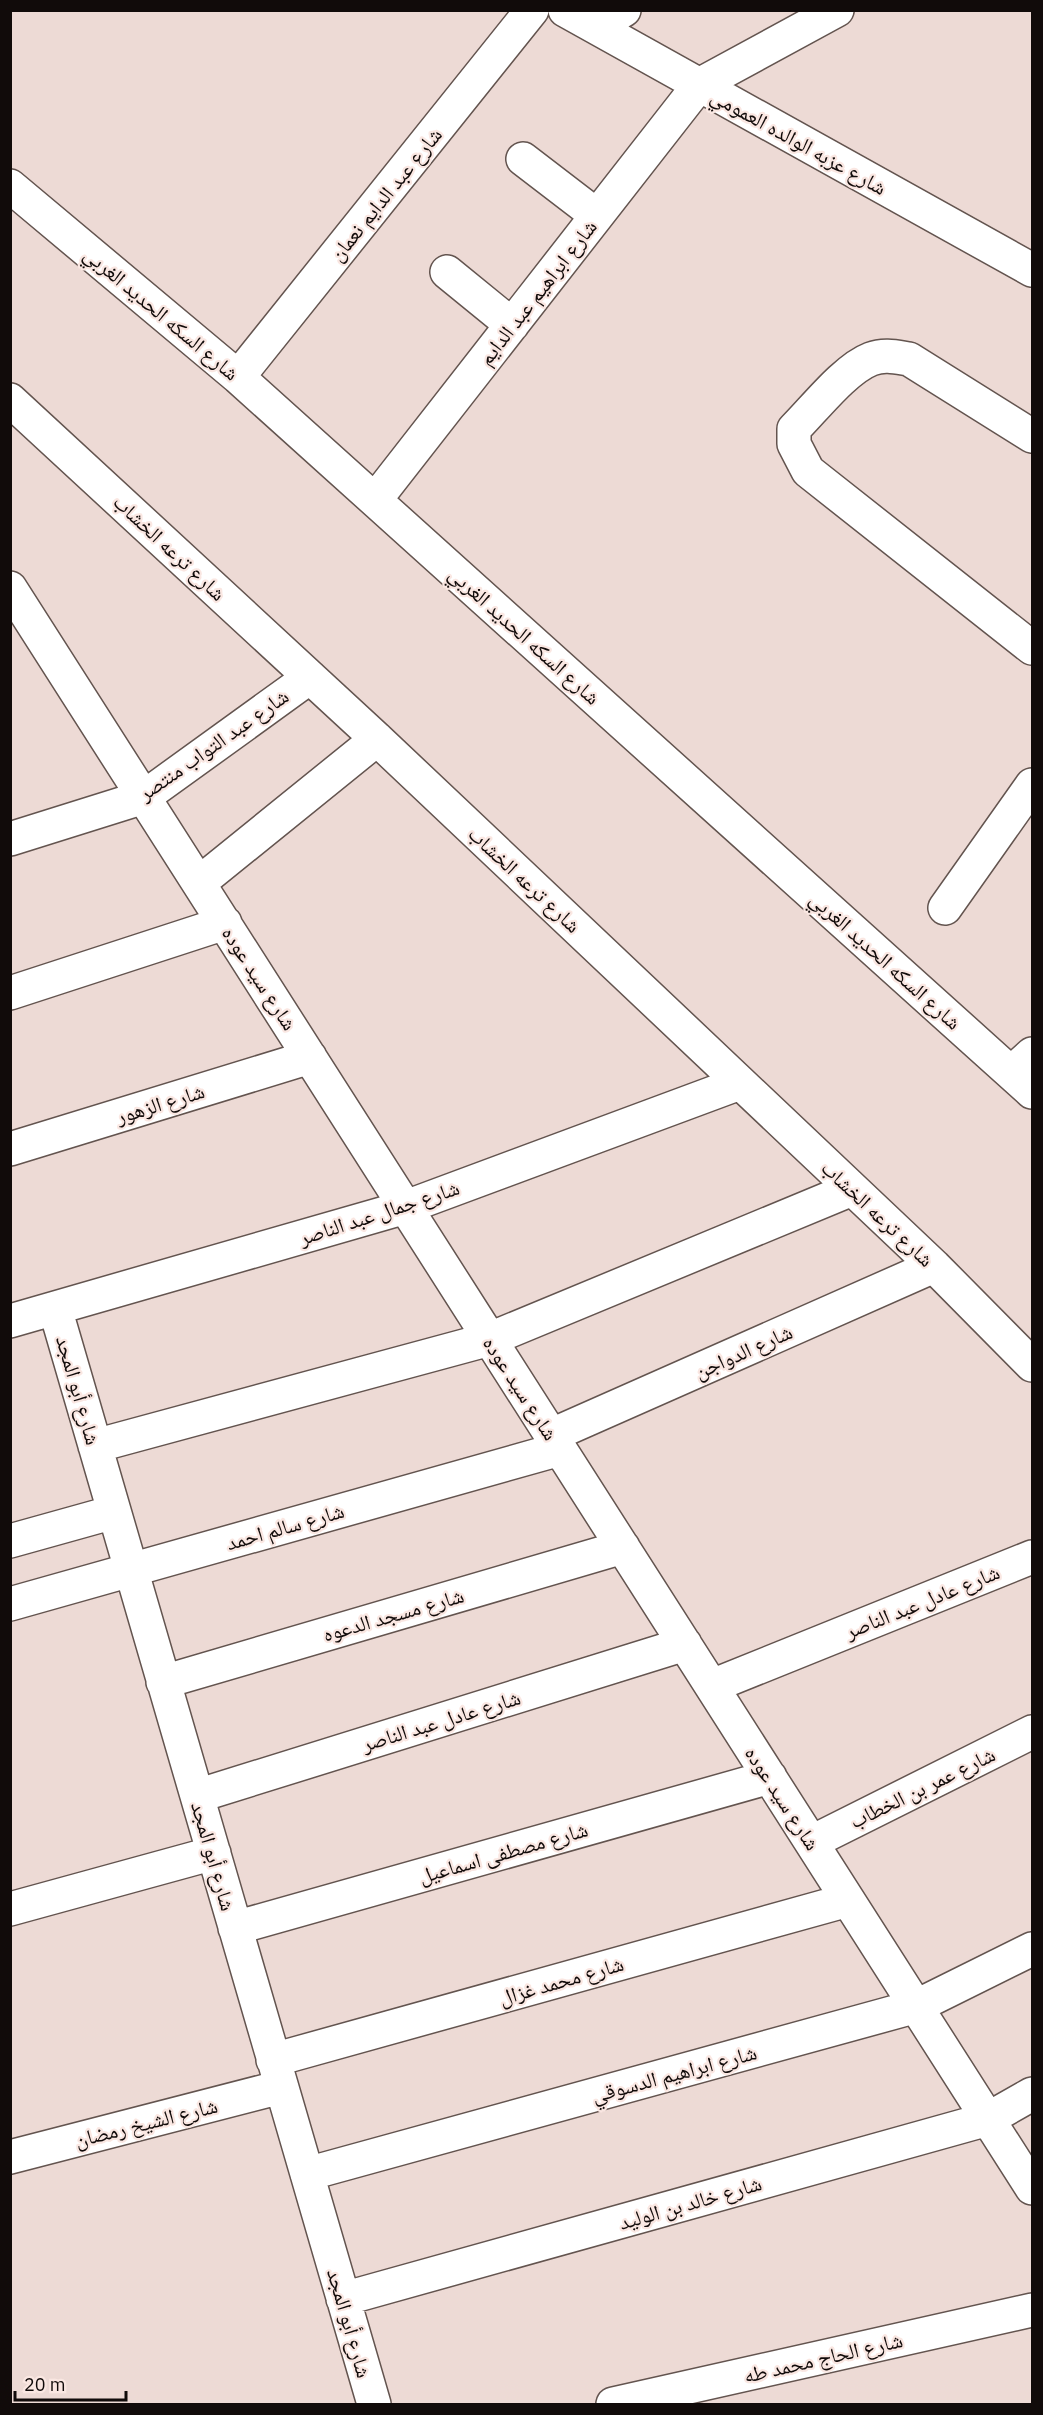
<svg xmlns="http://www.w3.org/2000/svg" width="1043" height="2415" font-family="'IBM Plex Sans','Noto Naskh Arabic',sans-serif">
	<rect width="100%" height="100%" fill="#eddad5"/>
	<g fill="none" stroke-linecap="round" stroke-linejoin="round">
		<g stroke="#63544f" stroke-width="36">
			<path id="minor" d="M565,10L1032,270
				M596,27L624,10
				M523,159L596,215
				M10,186L238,377L1032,1092
				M447,272L512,325
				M238,377L532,10
				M10,400L377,739L934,1266L1032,1365
				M1032,436L909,359C896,357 884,354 871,359C845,369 815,408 794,429V444L808,471L1032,648
				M375,500L699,85L837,10
				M10,588L1032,2188
				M10,839L144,797L310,677
				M199,883L377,739
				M945,908L1032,785
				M10,993L225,923
				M1011,1073L1032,1054
				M10,1149L310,1057
				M55,1308L374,2404
				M10,1321L406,1207L740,1083
				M552,1435L934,1266
				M95,1446L490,1339L852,1189
				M10,1541L114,1512
				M10,1604L560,1449
				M163,1682L623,1547
				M712,1686L1032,1557
				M197,1796L685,1644
				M812,1842L1032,1732
				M10,1909L214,1853
				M235,1928L770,1777
				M273,2060L848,1900
				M10,2157L281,2087
				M307,2174L917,2006L1032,1949
				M343,2299L988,2119L1032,2094
				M613,2404L1032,2310"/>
		</g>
		<use href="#minor" stroke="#fff" stroke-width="33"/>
	</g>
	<g text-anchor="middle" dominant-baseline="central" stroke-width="4.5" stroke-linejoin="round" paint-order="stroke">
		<g font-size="21" fill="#110b0a" stroke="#fae7e2">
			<text transform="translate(799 141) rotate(29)">شارع عزبه الوالده العمومي</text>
			<text transform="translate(385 194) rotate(-51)">شارع عبد الدايم نعمان</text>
			<text transform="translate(537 292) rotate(-52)">شارع ابراهيم عبد الدايم</text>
			<text transform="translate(162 313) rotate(40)">شارع السكه الحديد الغربي</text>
			<text transform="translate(170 547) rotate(43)">شارع ترعه الخشاب</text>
			<text transform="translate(525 635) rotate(42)">شارع السكه الحديد الغربي</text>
			<text transform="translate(213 744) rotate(-35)">شارع عبد التواب منتصر</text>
			<text transform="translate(525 879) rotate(43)">شارع ترعه الخشاب</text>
			<text transform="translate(886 960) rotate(42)">شارع السكه الحديد الغربي</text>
			<text transform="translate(260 978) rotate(57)">شارع سيد عوده</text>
			<text transform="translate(160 1103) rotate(-17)">شارع الزهور</text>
			<text transform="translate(379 1212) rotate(-18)">شارع جمال عبد الناصر</text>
			<text transform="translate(878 1213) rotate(43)">شارع ترعه الخشاب</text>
			<text transform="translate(743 1351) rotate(-24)">شارع الدواجن</text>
			<text transform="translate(521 1388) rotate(57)">شارع سيد عوده</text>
			<text transform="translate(79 1390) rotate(74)">شارع أبو المجد</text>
			<text transform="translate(285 1526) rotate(-16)">شارع سالم احمد</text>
			<text transform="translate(922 1601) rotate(-22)">شارع عادل عبد الناصر</text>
			<text transform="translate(393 1614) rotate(-16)">شارع مسجد الدعوه</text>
			<text transform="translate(441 1720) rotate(-17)">شارع عادل عبد الناصر</text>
			<text transform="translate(922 1787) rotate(-26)">شارع عمر بن الخطاب</text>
			<text transform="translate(783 1798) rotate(57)">شارع سيد عوده</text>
			<text transform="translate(503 1852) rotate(-16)">شارع مصطفى اسماعيل</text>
			<text transform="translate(214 1856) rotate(74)">شارع أبو المجد</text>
			<text transform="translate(561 1980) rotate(-16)">شارع محمد غزال</text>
			<text transform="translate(674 2073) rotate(-15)">شارع ابراهيم الدسوقي</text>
			<text transform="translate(146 2122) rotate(-14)">شارع الشيخ رمضان</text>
			<text transform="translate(690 2202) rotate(-16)">شارع خالد بن الوليد</text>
			<text transform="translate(350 2323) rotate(74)">شارع أبو المجد</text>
			<text transform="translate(823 2357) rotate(-13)">شارع الحاج محمد طه</text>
		</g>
	</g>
	<rect width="1043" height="2415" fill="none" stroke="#110b0a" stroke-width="24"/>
	<path d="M15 2391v9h111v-9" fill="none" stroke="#110b0a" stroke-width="3"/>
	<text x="24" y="2391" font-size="18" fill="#110b0a" stroke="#fae7e2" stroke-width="4.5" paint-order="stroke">20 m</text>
</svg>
